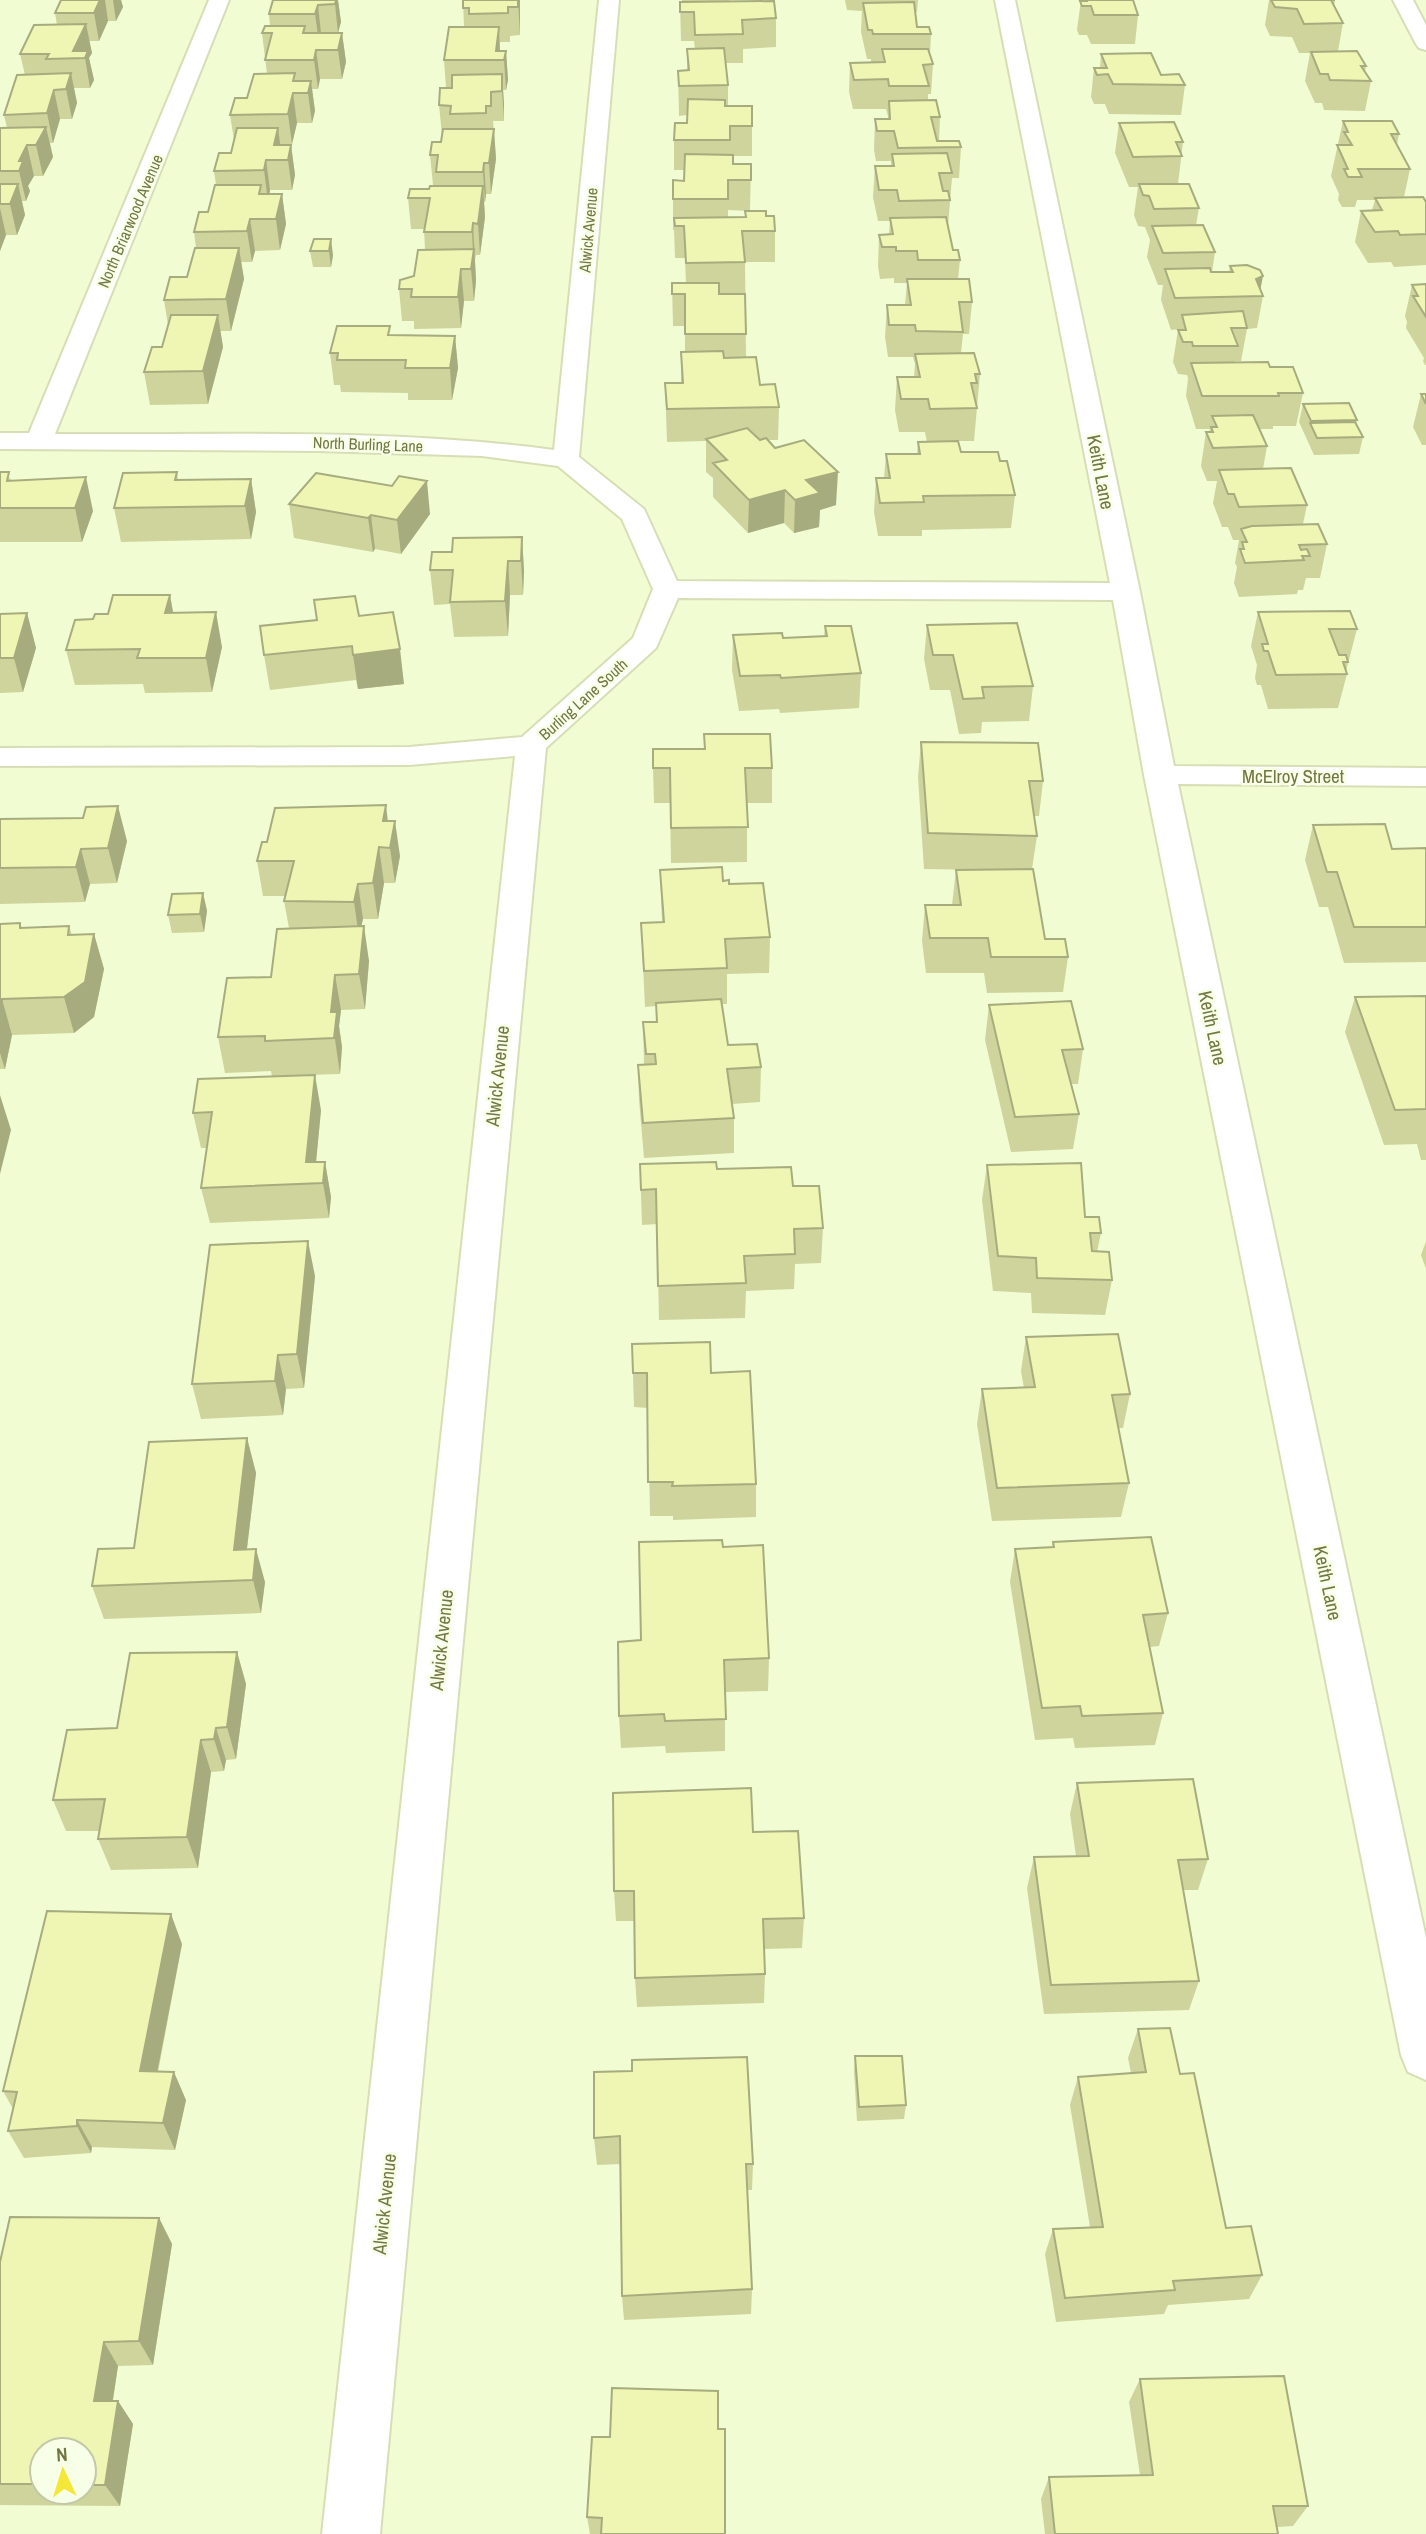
<svg xmlns="http://www.w3.org/2000/svg" width="1426" height="2534" font-family="'Archivo Narrow',sans-serif">
	<rect width="100%" height="100%" fill="#f4fedf"/>
	<path fill="#f1fcd3" fill-rule="evenodd" d="M0,0H1426V2534H0ZM42,2450H84V2492H42Z"/>
	<g fill="none" stroke-linecap="round" stroke-linejoin="round">
		<g stroke="#d7deb5" stroke-width="4">
			<path id="street" d="M209,0H229L55,434C221,435 389,428 554,450L599,0H619L579,457L644,509L677,581L1110,583L995,0H1015L1140,592L1174,766L1426,768V786L1178,784L1426,1938V2080L1408,2072L1401,2055L1144,775L1113,600L678,598L656,648L546,748L380,2534H322L515,756L409,765L0,766V748L409,747L522,737L633,638L653,589L622,519L558,466L482,456L319,451L0,449V433H29Z
				M1393,0H1413L1426,25V50L1419,48L1416,44Z"/>
		</g>
		<use href="#street" fill="#fff" fill-rule="evenodd"/>
	</g>
	<path fill="#ced49b" fill-rule="evenodd" d="M61,0H121L123,7L116,21H108L99,41H89L92,53L89,58L94,80L90,88H74L77,103L72,119H60L53,143H50L53,157L43,176H34L28,186L30,191L26,201H22L25,215L17,235H6L0,251V128H7L4,115L25,75L20,54L57,25L55,13Z
		M338,0L341,22L338,33H342L346,62L342,79H320L318,89H312L315,111L312,123H297L292,144H280L291,145L295,175L292,190H270V194H282L286,224L280,250L255,251L252,262H241L244,279L231,331H220L223,347L208,404L150,405L144,372L162,347L168,325L164,300L187,277L196,248L194,232L208,212L216,185L214,171L231,153L234,140L230,115L247,98L267,74L262,33L270,26L269,14Z
		M463,0H520V35L510,36V42H500V51H506L508,80L506,90H503L504,121H493L496,159L491,194H486L485,202H484L485,217L480,255H476L475,260L476,281L474,301H464L461,328L414,329V321H402L399,289L414,276L425,249L424,229H411L408,198L437,186V185H433L430,155L441,142L442,135L439,105L446,88L444,60L464,27Z
		M682,0H729V2L776,18V47L743,49V63H726L728,85V106H752V156H733V164H751L750,211L728,210V217L766,216L775,231V262H745L746,357L760,385L779,407L778,440H767L836,505L820,510L819,527L794,533L784,523L748,533L713,497V478L706,472V441L667,442L665,383H681V352H685V326H673L672,283H686L685,258H675L674,230H673V199L684,181V170H674V140L687,123V115L679,116L678,71H687V49H695L694,41H681L680,2H682Z
		M845,0H918L917,12H915L917,27L931,34L930,54L933,64L931,94H928V100L940,117L939,141L961,147L959,178H952L948,226L953,250L960,260L958,279L972,302L969,334H963L961,353L980,374L974,441H957L961,452L1000,461L1015,495L1011,528L922,530V536H878L874,512L876,478H884L886,454H917L918,442H927L925,432H899L895,410L897,377H914L915,364L913,357H888L885,337L887,305H905L907,283H894V278L880,279L878,266L879,235L889,234L890,221H878L873,197L875,166H891V161H876L874,150L875,119H888V116L886,109H853L849,92L850,63L871,62V59H867L861,32L862,11L847,10Z
		M1081,0H1133L1138,15L1135,44H1091L1087,35H1079L1077,30Z
		M1269,0H1335L1334,6L1343,23L1338,51L1366,66L1365,72L1371,81L1365,111L1324,110L1322,103H1315L1305,81L1310,53H1299L1292,37L1270,36L1265,25Z
		M1101,54L1161,75L1185,85L1181,115L1109,114L1105,104H1094L1091,97L1094,68H1100Z
		M1343,121L1399,134L1397,144L1410,169L1404,197L1426,202V265L1394,267L1391,262L1368,263L1355,242L1361,211L1372,210L1375,200H1357L1355,207H1342L1338,200L1339,194L1331,176Z
		M1119,123L1183,142L1178,184L1199,208L1196,225L1215,252L1212,272H1229L1230,266L1260,290L1263,296L1257,328L1247,329L1241,361H1235V363L1270,367L1303,393L1296,426H1273V429H1260L1267,446L1263,469L1307,505L1303,524L1327,544L1320,578H1306L1303,590H1298L1297,594L1239,597L1234,583L1237,567L1235,563L1239,540H1233L1228,527H1222L1213,503L1217,481H1207L1201,466L1206,432H1209L1210,429H1196L1186,396L1188,378L1187,375L1178,374L1173,362L1178,330L1179,329L1171,330L1161,300L1163,285H1158L1147,257L1150,240L1145,227L1138,226L1134,215L1138,187H1129L1115,153Z
		M314,239L333,255L331,267H313L310,251Z
		M1426,284V365H1425L1423,361L1424,358L1406,328L1407,322L1405,316L1412,285Z
		M391,335L455,336L458,368L452,400H408V393L341,392L340,385H334L330,353Z
		M1421,394H1426V445H1422L1413,427Z
		M1303,404L1357,420L1356,424L1363,437L1359,454L1314,455L1299,422Z
		M0,472L12,480L93,511L82,542H0Z
		M177,472L178,480L251,479L256,512L251,539L121,542L114,508Z
		M289,504L430,514L401,554L375,549L373,552L294,538Z
		M522,537L524,571L523,595H510L508,636L454,637L450,604L434,605L430,570L452,552Z
		M170,595L173,613L222,647L212,692L145,693L143,684L75,685L66,650L93,619L108,614Z
		M1258,612L1357,629L1346,671L1347,674L1338,708L1268,709L1261,685H1257L1255,678L1257,665L1251,646Z
		M27,613L36,648L23,692L0,693V614Z
		M359,616L404,684L358,689L356,680L270,690L264,655Z
		M927,625L1033,686L1029,721L982,722L981,733L959,734L950,690H930L924,659Z
		M825,626L861,673L859,708L780,713L779,709L739,711L732,670L733,635L783,638L824,636Z
		M921,742L1043,781L1039,816H1034L1037,836L1032,869L1045,939L1068,957L1063,992L987,993L984,973H926L922,941L925,905H952L956,870H986L924,869L918,777Z
		M653,768H772V803H747V862L671,863L670,803H654Z
		M0,819L127,841L117,883L90,884L85,902L0,904Z
		M388,821L400,856L395,883H384L378,919H363L361,926L369,961L365,1009L341,1010L339,1026L342,1047L340,1074L272,1076L271,1071L225,1073L218,1037L271,977L289,928L284,901L285,896H263L257,861L267,842Z
		M1313,825L1392,849L1426,848V962L1344,963L1328,907H1319L1305,860Z
		M660,870L723,881L729,884L770,937L769,973L727,974V1004H722L728,1045L761,1067L760,1102L732,1104L734,1118V1153L644,1158L639,1100L638,1065L644,1064L643,1022H656V1006L645,1007L641,923L662,922Z
		M203,893L207,911L204,932L172,933L168,915Z
		M20,923L22,928L69,926L72,935L94,934L104,969L94,1017L74,1033L12,1035L5,1069H0V924Z
		M1426,996V1160H1421L1417,1144L1384,1145L1345,1032L1355,997Z
		M989,1005L1083,1049L1078,1084H1071L1079,1114L1073,1149L1011,1152L985,1040Z
		M321,1110L316,1162H325L331,1197L329,1218L210,1223L201,1188L207,1148H201L193,1113Z
		M640,1164L717,1169L793,1186L823,1228L821,1263L795,1264L794,1289L746,1291L745,1318L659,1320L657,1224L642,1225Z
		M987,1165L1085,1217L1101,1233L1097,1252L1112,1280L1105,1315L1032,1313L1031,1293L993,1291L982,1200Z
		M1426,1241V1269L1421,1255Z
		M315,1276L304,1388L286,1389L283,1415L201,1419L192,1384Z
		M1026,1337L1130,1394L1123,1428H1118L1129,1483L1121,1517L992,1521L977,1424L982,1389L1024,1388L1021,1371Z
		M632,1344L711,1373L756,1484V1517L673,1520V1516H650L648,1408L634,1407Z
		M247,1438L256,1473L247,1549L265,1582L261,1613L104,1619L92,1586L134,1548Z
		M1053,1542L1168,1613L1159,1646L1150,1647L1163,1713L1155,1745L1075,1748L1073,1738L1035,1740L1010,1582L1015,1549L1052,1547Z
		M723,1547L769,1658L768,1691L725,1692V1751L666,1753L665,1746L621,1748L619,1716L641,1640Z
		M237,1652L246,1684L236,1759L226,1760L224,1771L211,1772L198,1868L111,1870L98,1839L99,1831H66L53,1800L117,1728Z
		M1077,1783L1208,1859L1198,1890H1183L1199,1981L1189,2010L1044,2014L1027,1888L1034,1857L1076,1856L1070,1814Z
		M753,1832L804,1918L802,1948L764,1949L765,1974L764,2003L637,2007L635,1978V1921H616L614,1891Z
		M182,1944L158,2072L186,2100L175,2150L92,2147L91,2153L24,2158L8,2131L13,2109L3,2091Z
		M1138,2029L1226,2228L1262,2275L1249,2299L1168,2305L1164,2314L1056,2322L1045,2254L1053,2229L1090,2227L1070,2105L1078,2077L1131,2073L1128,2058Z
		M855,2056L906,2105L904,2119L857,2121L854,2071Z
		M594,2072L753,2164L752,2190H747L752,2289L751,2314L624,2320L622,2296L621,2164L597,2165L594,2138Z
		M159,2218L172,2244L153,2365L118,2366L113,2401H118L133,2424L120,2506L0,2505V2262ZM42,2450H84V2492H42Z
		M1140,2379L1308,2506L1293,2526L1277,2527L1278,2534H1045L1041,2499L1049,2477L1140,2475L1129,2402Z
		M718,2429L725,2534H590L587,2517L610,2437Z"/>
	<path fill="#a7ac7e" d="M100,0H105L108,21L99,41L94,13Z
		M113,0H121L123,7L116,21Z
		M336,0H338L341,22L338,33L335,4Z
		M518,0H520V35Z
		M318,5L321,33L319,42L315,14Z
		M86,24L92,53L89,58L94,80L90,88L85,58L73,51Z
		M499,27L500,56L496,51Z
		M342,33L346,62L342,79L338,50Z
		M316,50L320,79L318,89L314,60Z
		M506,51L508,80L506,90L504,60Z
		M71,73L77,103L72,119L66,89Z
		M502,74L504,103V121L502,91Z
		M311,81L315,111L312,123L308,93Z
		M54,90L60,119L53,143L47,113Z
		M491,92L493,134L494,129L496,159L491,194L489,163L493,135Z
		M293,93L297,123L292,144L288,114Z
		M46,127L53,157L43,176L36,145Z
		M278,128L282,158L274,145Z
		M27,145L34,176L28,186L30,191L26,201L19,171V161Z
		M291,145L295,175L292,190L288,160Z
		M266,160L270,190L268,201L264,170Z
		M484,163L486,194L485,202L483,172Z
		M18,184L25,215L17,235L10,204Z
		M483,186L485,217L480,255L478,224Z
		M282,194L286,224L280,250L276,219Z
		M0,208L6,235L0,251Z
		M250,219L255,251L252,262L247,231Z
		M473,223L476,281L474,301L471,269L473,253L472,232Z
		M331,239L333,255L331,267L329,251Z
		M239,248L244,279L231,331L226,299Z
		M461,269L464,301L461,328L458,297Z
		M1263,276L1259,297L1256,279Z
		M218,315L223,347L208,404L203,371Z
		M455,336L458,368L452,400L450,368Z
		M838,472L836,505L820,510L819,527L794,533L795,500L806,480Z
		M86,477L93,511L82,542L75,508Z
		M251,479L256,512L251,539L245,506Z
		M427,481L430,514L401,554L397,520Z
		M785,490L784,523L748,533L749,500Z
		M371,515L375,549L373,552L368,518Z
		M522,537L524,571L523,595L521,561Z
		M508,561L510,595L508,636L505,601Z
		M170,595L176,629L165,613Z
		M216,612L222,647L212,692L206,658Z
		M27,613L36,648L23,692L14,658Z
		M400,649L404,684L358,689L353,655Z
		M386,805L390,840L383,821Z
		M118,806L127,841L117,883L108,848Z
		M395,821L400,856L395,883L390,848Z
		M379,847L384,883L378,919L373,883Z
		M81,849L90,884L85,902L76,867Z
		M358,884L363,919L359,937L354,902Z
		M203,893L207,911L204,932L200,914Z
		M364,926L369,961L365,1009L359,974Z
		M94,934L104,969L94,1017L74,1033L64,997Z
		M335,975L341,1010L339,1026L342,1047L340,1074L331,1012Z
		M2,999L12,1035L5,1069L0,1053V1007Z
		M315,1075L321,1110L314,1183L306,1162Z
		M0,1095L11,1130L0,1174Z
		M325,1162L331,1197L329,1218L323,1183Z
		M308,1241L315,1276L304,1388L297,1354Z
		M278,1355L286,1389L283,1415L275,1381Z
		M247,1438L256,1473L243,1581L234,1550Z
		M256,1549L265,1582L261,1613L253,1580Z
		M237,1652L246,1684L236,1759L227,1727Z
		M216,1728L226,1760L224,1771L214,1739Z
		M201,1740L211,1772L198,1868L187,1837Z
		M171,1914L182,1944L152,2099L140,2071Z
		M174,2072L186,2100L175,2150L163,2123Z
		M77,2120L92,2147L91,2153L77,2126Z
		M159,2218L172,2244L153,2365L139,2341Z
		M104,2342L118,2366L109,2424L94,2401Z
		M118,2401L133,2424L120,2506L105,2485Z"/>
	<path fill="#eff6b4" stroke="#a7ac7e" stroke-width="2" d="M61,0H100L94,13H55Z
		M273,0H336L335,4L318,5L315,14H269Z
		M463,0H518V7H508V13L469,14V8H463Z
		M1087,0H1133L1138,15H1094L1091,6H1082L1080,1H1087Z
		M1271,0H1335H1331L1343,23L1304,24L1297,9L1275,7Z
		M774,1L776,18L742,20L743,34L695,35L694,12H680V2Z
		M914,2L917,27H929L931,34H873L872,30H868L863,3Z
		M86,24L73,51H88L85,58L46,59L49,54H20L34,25Z
		M265,26H305L303,33H342L338,50H316L314,60H265L272,33H262Z
		M449,27H499L496,51H506L504,60H444Z
		M724,48L728,85L679,86L678,71L689,70L687,49Z
		M882,49H928L933,64L923,65L929,86H889L888,79L854,80L850,63L885,62Z
		M1357,51L1366,66H1361L1371,81L1330,80L1328,74H1320L1311,52Z
		M1151,53L1161,75L1179,74L1185,85L1113,84L1108,74L1097,75L1094,68H1107L1101,54Z
		M71,73L66,89L54,90L47,113L4,115L17,75Z
		M295,73L293,81H311L308,93H293L288,114L230,115L235,98H247L254,74Z
		M502,74V91L491,92V106H486V113L450,114L451,106L439,105L440,88H452V75Z
		M688,99L725,100V106H752V126H730V140H674L675,123H687Z
		M936,100L940,117H931L937,141H959L961,147L898,148L894,131H877L875,119H890L889,101Z
		M1343,121H1392L1399,134H1391L1410,169H1358L1362,177H1348L1344,169H1348L1337,145H1352L1344,132H1348Z
		M1174,122L1183,142H1176L1182,156L1133,157L1119,123Z
		M46,127L36,145H27L19,161H23L19,171H0V128Z
		M237,128H278L274,145H291L288,160H266L264,170L214,171L219,153H231Z
		M443,129H494L489,163H484L483,172H436L438,155H430L432,142H441Z
		M947,153L952,173H939L943,191H948L950,200L899,201L897,190H879L875,166H894L892,154Z
		M685,154L733,155V164H751V180H728V199H673V180L684,181Z
		M0,184H18L10,204H0Z
		M1139,184H1189L1199,208L1154,209L1149,196L1143,195Z
		M215,185H261L259,194H282L276,219H250L247,231L194,232L199,212H208Z
		M430,186H483L478,224L473,223L472,232H424L430,198H408L410,189H429Z
		M1423,197L1426,202V234L1400,235L1398,231L1375,232L1361,211L1382,210L1375,198Z
		M745,211H766V216H774L775,231H742L745,262L686,263L684,226H675L674,218L746,217Z
		M946,217L953,250H958L960,260H918L917,251H896V247H882L879,235L893,234L890,218Z
		M1203,225L1215,252L1163,253L1152,226Z
		M314,239H331L329,251H310Z
		M195,248H239L226,299L164,300L170,277H187Z
		M474,249L471,269H461L458,297H411L412,289H399L400,280L414,276L418,250Z
		M1247,265L1260,270L1263,276L1256,279L1263,296L1175,298L1165,269L1210,268L1211,272H1233L1230,266Z
		M907,279H969L972,302H959L963,332L916,331L915,325H889L887,305H911Z
		M672,283H719V294H745L746,334H685V294H672Z
		M1426,284V317L1413,296H1418L1412,285Z
		M1243,311L1247,328H1231L1238,346H1193L1192,342H1183L1178,330H1186L1182,315Z
		M171,315H218L203,371L144,372L152,347H162Z
		M337,326H390L388,335L455,336L450,368H405L406,360H337L338,353H330Z
		M723,351L724,358L756,357L760,385L775,384L779,407L667,409L665,383H683L681,352Z
		M974,353L980,374H975L977,383H971L977,408L930,409L928,399H901L897,377H920L915,354Z
		M1268,362L1270,367H1293L1303,393H1278L1279,396H1202L1191,363Z
		M1421,394H1426V404Z
		M1349,403L1357,420L1311,421L1303,404Z
		M1253,415L1267,446L1213,448L1206,432H1213L1211,427H1217L1212,416Z
		M1355,422L1363,437L1317,438L1310,423Z
		M747,428L760,440L766,438L775,448L804,440L838,472L806,480L820,493L795,500L785,490L749,500L713,463L727,460L706,439Z
		M958,441L961,452H998L1000,461H1007L1015,495L923,496L924,502L880,503L876,478H890L886,454H920L918,442Z
		M1291,468L1307,505L1239,507L1234,494H1228L1219,470Z
		M0,472H9L7,481L86,477L75,508H0Z
		M177,472L175,480L251,479L245,506L114,508L123,473Z
		M316,473L392,486L399,476L427,481L397,520L371,515L368,518L289,504Z
		M1318,524L1327,544L1299,545L1301,550L1307,549L1310,556H1302L1304,560L1245,563L1240,549H1244L1242,542H1247L1241,529L1252,526Z
		M522,537L521,561H508L505,601L450,602L453,570H430L432,552H452L453,538Z
		M113,595H170L165,613L216,612L206,658H137L140,649L66,650L75,620L93,619L95,614H108Z
		M355,596L359,616L393,612L400,649L353,655L352,646L264,655L260,626L317,620L314,600Z
		M1350,611L1357,629H1329L1339,655H1346L1348,662H1343L1347,674L1276,675L1268,651H1264L1262,644H1268L1258,612Z
		M27,613L14,658H0V614Z
		M1017,623L1033,686L982,687L984,698L963,699L953,655H933L927,625Z
		M825,626H851L861,673L781,678L780,675L740,676L733,635L782,633L783,638L827,636Z
		M704,734H770L772,768H745L748,827L671,828L670,768H653V749H705Z
		M921,742L1038,743L1043,781H1029L1037,836L928,833Z
		M386,805L383,821H395L390,848L379,847L373,883L358,884L354,902L284,901L294,861H257L262,842H267L275,808Z
		M118,806L108,848L81,849L76,867L0,868V819L83,818L86,807Z
		M1385,824L1392,849L1426,848V927H1354L1337,872H1327L1313,825Z
		M722,867L723,881L729,880V884L763,883L770,937L725,939L727,968L644,971L641,923L664,922L660,870Z
		M1033,869L1045,939H1065L1068,957H991L988,938H930L925,905H961L956,870Z
		M203,893L200,914L168,915L172,894Z
		M20,923V928L69,926L68,935L94,934L85,982L64,997L2,999L0,1007V924Z
		M364,926L359,974L335,975L331,1012H337L334,1038L265,1041V1036L218,1037L227,978L271,977L277,929Z
		M1426,996V1109L1395,1110L1355,997Z
		M721,999L728,1045L757,1044L761,1067L727,1069L734,1118L643,1123L638,1065L656,1064L655,1054H646L643,1022H657L656,1003Z
		M1071,1001L1083,1049L1062,1050L1079,1114L1015,1117L989,1005Z
		M315,1075L306,1162H325L323,1183L201,1188L212,1112L193,1113L198,1079Z
		M716,1162L717,1169L791,1167L793,1186H819L823,1228L794,1229L795,1254L744,1256L746,1283L658,1286L656,1189L641,1190L640,1164Z
		M1081,1163L1085,1217H1099L1101,1233H1090L1092,1251L1109,1252L1112,1280L1037,1278L1036,1258L998,1256L987,1165Z
		M308,1241L297,1354L278,1355L275,1381L192,1384L210,1245Z
		M1118,1334L1130,1394L1112,1395L1129,1483L997,1488L982,1389L1035,1387L1026,1337Z
		M710,1342L711,1373L750,1371L756,1484L672,1486L673,1482H648L647,1373H633L632,1344Z
		M247,1438L234,1550L256,1549L253,1580L92,1586L98,1549L134,1548L149,1442Z
		M1151,1537L1168,1613L1143,1615L1163,1713L1082,1716L1080,1706L1042,1708L1015,1549L1054,1547L1053,1542Z
		M722,1540L723,1547L763,1545L769,1658L724,1660L726,1719L665,1721L664,1714L619,1716L618,1642L641,1640L639,1542Z
		M237,1652L227,1727L216,1728L214,1739L201,1740L187,1837L98,1839L105,1799L53,1800L67,1730L117,1728L130,1653Z
		M1193,1779L1208,1859L1178,1860L1199,1981L1051,1985L1034,1857L1089,1856L1077,1783Z
		M751,1788L753,1832L798,1831L804,1918L763,1919L765,1974L635,1978L634,1891H614L613,1793Z
		M47,1911L171,1914L140,2071L174,2072L163,2123L77,2120V2126L8,2131L17,2092L3,2091Z
		M1170,2028L1180,2074L1194,2073L1226,2228L1251,2226L1262,2275L1173,2281L1175,2290L1065,2298L1053,2229L1103,2227L1078,2077L1146,2072L1138,2029Z
		M855,2056H902L906,2105L859,2107Z
		M747,2057L753,2164H746L752,2289L622,2296L620,2136L594,2138V2072L632,2071V2060Z
		M10,2217L159,2218L139,2341L104,2342L94,2401H118L105,2485H84V2450H42V2484H0V2262Z
		M1284,2376L1308,2506H1273L1278,2534H1055L1049,2477L1153,2475L1140,2379Z
		M612,2388L718,2391V2429H725V2534H601L602,2518L587,2517L592,2437H610Z"/>
	<g text-anchor="middle" dominant-baseline="central" stroke-width="5" stroke-linejoin="round" paint-order="stroke">
		<g font-size="16" fill="#747744" stroke="#f8ffe7">
			<text transform="translate(130 221) rotate(-67)">North Briarwood Avenue</text>
			<text transform="translate(588 230) rotate(-85)">Alwick Avenue</text>
			<text transform="translate(368 444) rotate(2)">North Burling Lane</text>
			<text transform="translate(583 699) rotate(-42)">Burling Lane South</text>
		</g>
		<g font-size="19" fill="#747744" stroke="#f8ffe7">
			<text transform="translate(1101 472) rotate(79)">Keith Lane</text>
			<text x="1293" y="776">McElroy Street</text>
			<text transform="translate(1213 1028) rotate(78)">Keith Lane</text>
			<text transform="translate(497 1076) rotate(-84)">Alwick Avenue</text>
			<text transform="translate(1328 1583) rotate(78)">Keith Lane</text>
			<text transform="translate(441 1640) rotate(-84)">Alwick Avenue</text>
			<text transform="translate(384 2204) rotate(-84)">Alwick Avenue</text>
		</g>
	</g>
	<g transform="translate(63 2471) rotate(356)"><circle r="33" fill="#f8ffe7" stroke="#c3c9a6" stroke-width="2"/>
	<path d="M0-5L12 26L0 18L-12 26Z" fill="#f4e738"/>
	<text y="-10" font-size="19" font-weight="bold" text-anchor="middle" fill="#747744">N</text>
	</g>
</svg>
